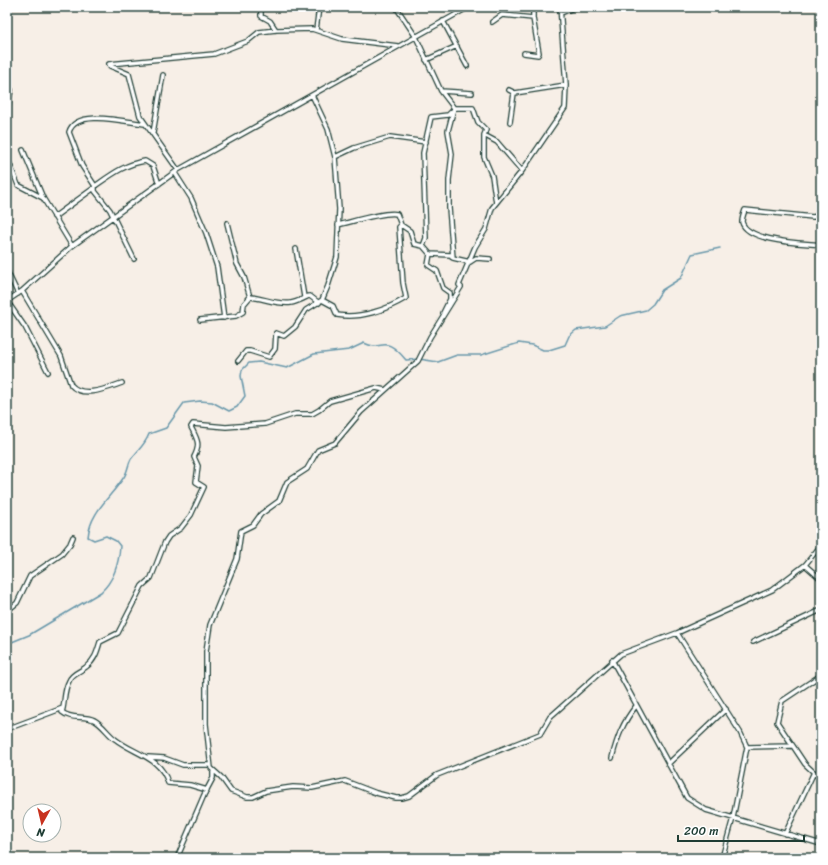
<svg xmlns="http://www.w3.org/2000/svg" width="828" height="865" font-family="Sriracha,sans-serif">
	<rect width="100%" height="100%" fill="#f7efe7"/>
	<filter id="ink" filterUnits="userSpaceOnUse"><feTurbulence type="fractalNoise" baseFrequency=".025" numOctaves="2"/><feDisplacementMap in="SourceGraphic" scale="8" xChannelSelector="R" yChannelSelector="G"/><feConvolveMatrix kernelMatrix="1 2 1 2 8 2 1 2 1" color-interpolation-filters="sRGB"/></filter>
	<g filter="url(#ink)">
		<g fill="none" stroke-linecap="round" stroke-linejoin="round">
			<path stroke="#6998ab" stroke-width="1.5" d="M7,644L29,635L101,592C114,580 119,563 120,546L116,541L106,536L94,540L88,537C90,512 111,497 124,477C128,471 128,464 131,459C138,450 145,445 149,434L166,428L184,403L200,401L212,402L229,411L237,407L245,396L241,376L242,370L249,363L259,362L287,368L314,354L349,350L364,343C384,353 383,332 406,360L419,359L438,362L457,355H481L519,343L532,345L543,350H549L565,345L569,336L576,330L605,326L620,316L646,310L653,304L662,290L681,278L692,254L720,248"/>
			<g stroke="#1f3d34" stroke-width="6">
				<path id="street" d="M261,7V16L270,21L276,30
					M396,7L416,37L441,91
					M560,7L566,85L565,108L522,171L492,208L486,229L475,247L459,285L461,287L430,337L418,361L361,412L335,443L318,450L307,469L287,482L279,501L261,514L253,525L241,531L237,559L210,625L206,651V724L211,768L221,777L231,791L247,797H253L266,791L279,789L293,787L312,788L345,781L376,793L396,798H402L409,796L437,775L540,734L550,717L621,654L677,633L772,590L805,565L821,545
					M561,13L576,7
					M443,21L467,66
					M492,22L502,15L533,18
					M316,30L319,7
					M524,53L538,55L539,53L533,18V7
					M426,60L457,46
					M509,90L515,93L566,85
					M454,108H473L478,122L486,130L484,135L497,142L522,171
					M7,111L11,90
					M510,122L514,93
					M153,133L163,75
					M484,135V157L492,176L496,203
					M23,150L43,198L72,246
					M7,157L18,185L43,198
					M335,157L354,148L390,137L426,142
					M178,170L140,116L129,74L110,66L109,64L214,54L248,41L259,32L276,30L312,29L342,39L398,46
					M175,173L191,198L206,233L217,267L224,318
					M95,186L82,166L69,132C76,108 126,122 145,124
					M821,215L813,217L745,210C744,213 742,218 742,222C747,242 804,243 821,245
					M54,217L94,188
					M227,223L237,264L244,277L250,297
					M338,225C351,222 386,211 397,214L401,225L410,231L414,244L423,246L430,254L428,265L437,271L443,288L450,293V299L443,313
					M423,246L426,238L423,153L431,117L448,115L452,111
					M296,249L304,297L310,296L319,303
					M430,254L451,255L453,258L470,262L476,258L490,259
					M453,258L449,208V180L452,154L448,131L454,108L441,91L472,93
					M134,259L110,210L95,191V186C111,175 125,164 145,161L153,166L159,184
					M7,271L18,294
					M22,291L61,356L71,385C83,399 107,388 122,383
					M250,297C263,298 278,305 291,303C297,302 302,299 307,297
					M322,300L333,306L337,315C360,319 386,310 406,298L403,283L399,227L401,225
					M200,320L236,316L243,312L244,304L250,297
					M238,361L246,351H250L269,357L275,349L276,333L284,336L295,327L306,310L322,300L328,286L337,257L339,209L335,157L328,129L312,95
					M48,372L25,327L7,301L22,291L72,246L178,170L469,7
					M805,565L821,579
					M7,611L17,603L30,576L62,554L70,544L73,537
					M677,633L740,732L747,747L733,818L722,858
					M753,642L821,610
					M612,660L687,798L706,810L821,844
					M821,675L782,701L777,722L805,764L821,779
					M63,708L62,712C71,720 84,715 94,720C102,724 108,734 115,739C134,754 161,757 168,783L190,785L207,790
					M7,729L63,708C65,699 64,690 69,681C72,673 80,672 86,667C95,660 97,652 100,642L118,633L142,586L151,578L165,542L169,536L181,528L191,515L204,487L196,482L198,466L194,457C201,444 197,439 191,427L193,424L226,427L265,424L295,414H312L319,410L330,401L376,388L385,390
					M747,747L792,746
					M148,757L164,758L183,765H209
					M612,758C617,738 623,722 636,706
					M668,764L726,709
					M785,834L814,772
					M177,858L204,795L213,778V772"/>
			</g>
			<use href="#street" stroke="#fff" stroke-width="3.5"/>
		</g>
	</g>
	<rect width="828" height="865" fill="none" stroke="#fff" stroke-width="24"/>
	<rect x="12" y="12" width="804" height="841" fill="none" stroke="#1f3d34" stroke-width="1.5" filter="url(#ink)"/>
	<g transform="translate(42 823) rotate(188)"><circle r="19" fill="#ffffff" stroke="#a5b1ae"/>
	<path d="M0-3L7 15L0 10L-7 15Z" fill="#c8321e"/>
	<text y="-6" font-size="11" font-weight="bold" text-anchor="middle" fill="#1f3d34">N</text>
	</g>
	<path d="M678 835v6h126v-6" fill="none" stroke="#1f3d34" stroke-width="2"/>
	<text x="684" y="835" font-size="12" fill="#1f3d34" stroke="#ffffff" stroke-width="3" paint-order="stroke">200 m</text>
</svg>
